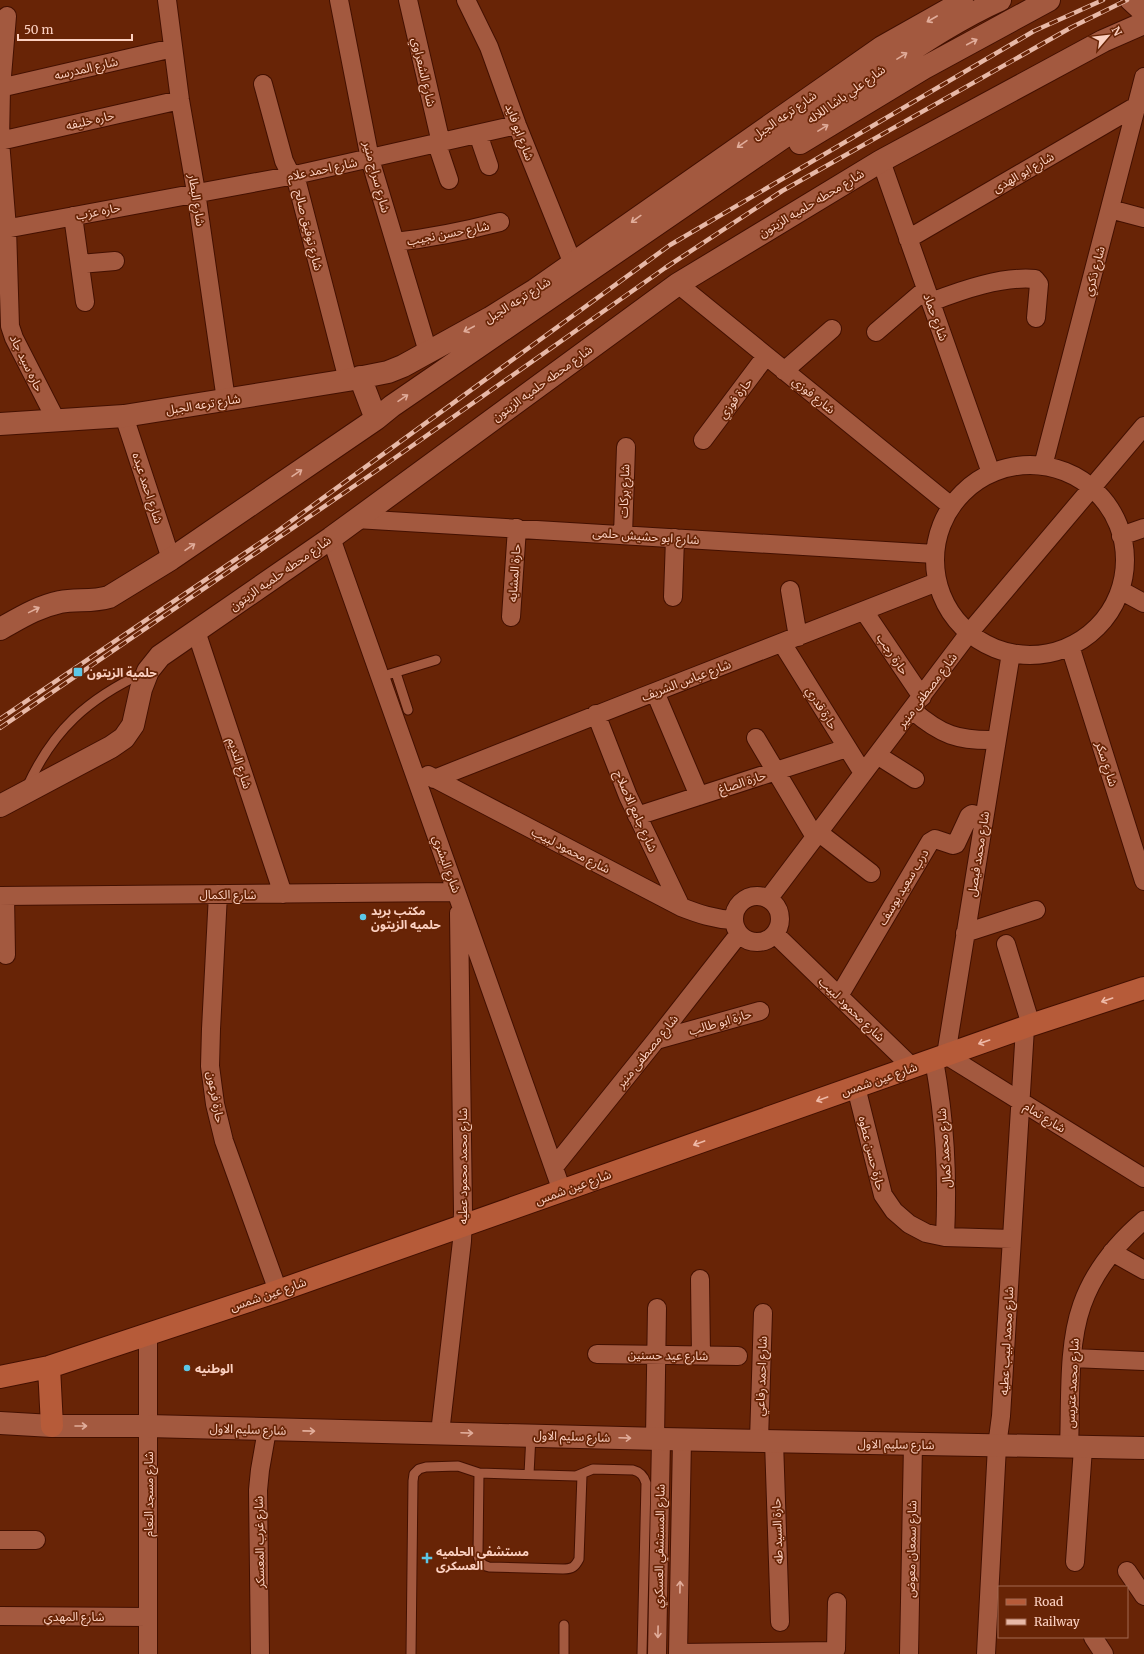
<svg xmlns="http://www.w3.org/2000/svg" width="1144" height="1654" font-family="Merriweather,'Noto Sans Arabic',serif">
	<rect width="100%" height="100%" fill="#682406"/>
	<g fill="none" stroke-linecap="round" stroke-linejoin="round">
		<g stroke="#431000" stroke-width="11">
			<path id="service" d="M396,673L408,710
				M380,677L436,660
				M27,787C53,730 87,699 145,672
				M479,1473L478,1553C478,1561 481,1565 489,1567L563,1569C572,1569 575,1567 579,1559L582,1475
				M529,1474L531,1435
				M564,1625V1654
				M411,1654L413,1481L414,1474L419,1469L426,1467L458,1466L479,1473L576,1476L593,1469L633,1470C641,1472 644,1476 646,1483L642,1654"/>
		</g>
		<g stroke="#431000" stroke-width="20">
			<path id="minor" d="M167,0L180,100L196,192L226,400
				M339,0L370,159L428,352
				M408,0L441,143
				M466,0L489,47L517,125L573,264
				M7,16L1,88L0,141L7,228L10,326L14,338L56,420
				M263,84L284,161L289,171L295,175L348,380
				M0,88L173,48
				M478,134L489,166
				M0,141L180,100
				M437,144L449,180
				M881,161L991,473
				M1110,209L1144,218
				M73,216L85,302
				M0,230L295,175L517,125
				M908,239L1138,105
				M395,242C431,238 465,231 500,222
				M80,264L115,261
				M678,284L951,506
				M931,302C962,290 1002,276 1035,279L1039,284L1036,318
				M876,332L926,289
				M784,371L832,329
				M124,416L171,559
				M703,440L766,356
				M935 560a95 95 0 1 1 190 0a95 95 0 1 1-190 0Z
				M1043,466L1144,77
				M356,519L935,554
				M623,535L626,447
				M1121,536L1144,528
				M331,538L562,1191
				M790,590L798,637
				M1120,590L1144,603
				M673,597L675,538
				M864,611L922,697
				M511,617L517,528
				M196,631L283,894
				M782,643L863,773
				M1070,646L1144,881
				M1011,653L946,1055L1144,1178
				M655,692L699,796
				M912,710C941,735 958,741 996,740
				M596,714L628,796L681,907
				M756,738L815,837
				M877,755L915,779
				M428,775L681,907C699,914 714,919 733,920
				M434,779C601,712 770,648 937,582
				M637,816L847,748
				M818,832L871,873
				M218,894L211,1029L210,1066L215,1104L224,1141L278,1291
				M734 919a23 23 0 1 1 46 0a23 23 0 1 1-46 0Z
				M0,896L456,892
				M5,896L6,955
				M769,898L969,633L1144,426
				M965,933L1036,910
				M775,934L913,1068
				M1006,944L1031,1025
				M839,996L930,842L935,839L953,845L956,844L969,816L972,814L984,817
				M656,1040L760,1011
				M934,1060C945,1121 948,1174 945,1237
				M856,1087L883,1195L894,1211L909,1224L926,1233L945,1237L1012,1239
				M554,1167L656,1040L739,934
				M1112,1252L1144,1270
				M700,1279L701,1355
				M148,1335V1654
				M597,1354L738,1356
				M1072,1358L1144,1361
				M440,1433L462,1241L463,1212L459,913
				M655,1438L657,1308
				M759,1440L763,1313
				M774,1441L780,1622
				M1069,1447C1071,1403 1067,1347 1082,1305C1094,1271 1117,1243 1144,1220
				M0,1540H36
				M1075,1562L1083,1448
				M1127,1571L1144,1596
				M0,1616L148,1617
				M1093,1637L1104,1654
				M678,1653L835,1651L836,1649L837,1602
				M260,1654L258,1490L260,1470L267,1430
				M657,1654L661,1439
				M678,1654L682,1439
				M909,1654L913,1444
				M986,1654L997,1446L1001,1416L1025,1028"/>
		</g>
		<g stroke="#431000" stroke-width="24">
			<path id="tertiary" d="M1131,0L1144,12
				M800,143L924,68L1049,0
				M360,377L376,419
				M0,424L124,416L348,380L388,372L403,366L490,318L535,290L882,47L962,2
				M0,629C20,618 37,607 60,602C76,599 93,602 109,597L171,559L376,419L392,406L883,69C921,44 958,19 1000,0
				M0,806L111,747L124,738L133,725L141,689L148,671L160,656L331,538L678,284L881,161L1103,41L1144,23
				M0,1423L52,1426H148L661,1439L1144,1448"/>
		</g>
		<g stroke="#431000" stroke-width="24">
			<path id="secondary" d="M49,1367L52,1426
				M0,1377L49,1367L278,1291L1031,1025L1144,988"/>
		</g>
		<use href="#service" stroke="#a3593f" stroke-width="9"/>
		<use href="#minor" stroke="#a3593f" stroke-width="18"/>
		<use href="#tertiary" stroke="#a3593f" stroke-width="22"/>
		<use href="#secondary" stroke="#b65b39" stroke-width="22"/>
		<g stroke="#e7b8a7" stroke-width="4.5">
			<path id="rail" d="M0,719L279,530L670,245L1034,31L1103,0
				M0,728L382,467L665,268L782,191L1072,27L1127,0"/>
		</g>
		<use href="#rail" stroke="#682406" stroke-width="3" stroke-dasharray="9" stroke-linecap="butt"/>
	</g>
	<defs><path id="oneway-shaft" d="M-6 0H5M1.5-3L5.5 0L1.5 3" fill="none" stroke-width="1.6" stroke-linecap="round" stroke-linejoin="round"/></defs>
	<g stroke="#e1ad9b">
		<use href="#oneway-shaft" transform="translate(932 19) rotate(150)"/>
		<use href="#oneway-shaft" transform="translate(972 42) rotate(-28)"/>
		<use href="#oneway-shaft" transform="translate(902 56) rotate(-32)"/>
		<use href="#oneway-shaft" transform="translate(823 128) rotate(-31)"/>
		<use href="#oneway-shaft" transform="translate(742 144) rotate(145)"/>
		<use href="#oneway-shaft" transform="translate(636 219) rotate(144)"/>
		<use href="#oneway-shaft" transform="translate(469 329) rotate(152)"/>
		<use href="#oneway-shaft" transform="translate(403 398) rotate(-34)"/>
		<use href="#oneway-shaft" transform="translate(297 473) rotate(-34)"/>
		<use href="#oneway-shaft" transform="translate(190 547) rotate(-34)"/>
		<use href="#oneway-shaft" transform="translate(34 610) rotate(-26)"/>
		<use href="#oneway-shaft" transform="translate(81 1426)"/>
		<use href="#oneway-shaft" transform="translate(309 1431) rotate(1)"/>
		<use href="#oneway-shaft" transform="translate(467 1433) rotate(2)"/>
		<use href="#oneway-shaft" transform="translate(625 1438) rotate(2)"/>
		<use href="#oneway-shaft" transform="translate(680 1587) rotate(-89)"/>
		<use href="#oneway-shaft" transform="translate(658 1632) rotate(91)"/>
	</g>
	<g stroke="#eeb9a7">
		<use href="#oneway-shaft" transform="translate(1107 1000) rotate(161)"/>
		<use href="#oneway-shaft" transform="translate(984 1042) rotate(161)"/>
		<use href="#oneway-shaft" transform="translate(822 1099) rotate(160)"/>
		<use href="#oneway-shaft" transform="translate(699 1143) rotate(160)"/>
	</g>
	<g fill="#5cc7e7" stroke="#682406" stroke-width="1.5">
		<rect x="73" y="667" width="10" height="10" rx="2"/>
		<circle cx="363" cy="917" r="4"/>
		<circle cx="187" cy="1368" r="4"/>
		<path d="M425 1552h4v4h4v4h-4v4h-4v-4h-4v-4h4z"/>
	</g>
	<g text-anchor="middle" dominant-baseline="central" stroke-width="3.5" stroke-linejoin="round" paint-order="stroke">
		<g font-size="12" fill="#fcd1c2" stroke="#682406">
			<text transform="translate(86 68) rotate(-13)">شارع المدرسه</text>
			<text transform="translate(424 72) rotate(77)">شارع الشعراوي</text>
			<text transform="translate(846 94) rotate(-35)">شارع علي باشا اللاله</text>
			<text transform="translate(784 115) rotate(-35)">شارع ترعه الجبل</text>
			<text transform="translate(90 120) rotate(-13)">حاره خليفه</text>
			<text transform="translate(520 132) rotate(69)">شارع ابو فايد</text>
			<text transform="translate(322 169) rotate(-12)">شارع احمد علام</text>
			<text transform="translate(1023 172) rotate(-30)">شارع ابو الهدى</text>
			<text transform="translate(377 177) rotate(75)">شارع سراج منير</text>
			<text transform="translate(197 200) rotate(81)">شارع البطار</text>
			<text transform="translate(811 203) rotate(-31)">شارع محطه حلميه الزيتون</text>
			<text transform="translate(98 211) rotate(-11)">حاره عزب</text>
			<text transform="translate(309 230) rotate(76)">شارع توفيق صالح</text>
			<text transform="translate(448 233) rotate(-11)">شارع حسن نجيب</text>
			<text transform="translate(1094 271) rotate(-75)">شارع ذكري</text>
			<text transform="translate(517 300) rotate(-32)">شارع ترعه الجبل</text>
			<text transform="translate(936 317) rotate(70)">شارع حماد</text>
			<text transform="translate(27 363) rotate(64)">حاره سيد جاد</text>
			<text transform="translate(542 383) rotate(-36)">شارع محطه حلميه الزيتون</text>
			<text transform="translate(814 395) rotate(39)">شارع فوزي</text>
			<text transform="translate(735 398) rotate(-53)">حارة فوزي</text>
			<text transform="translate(203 404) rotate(-9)">شارع ترعه الجبل</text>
			<text transform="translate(148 488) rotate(72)">شارع احمد عبده</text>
			<text transform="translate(624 491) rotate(-88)">شارع بركات</text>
			<text transform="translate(646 536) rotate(4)">شارع ابو حشيش حلمى</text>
			<text transform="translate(280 573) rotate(-35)">شارع محطه حلميه الزيتون</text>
			<text transform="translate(514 573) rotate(-86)">حارة المشايه</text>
			<text transform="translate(893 654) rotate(56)">حارة رجب</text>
			<text transform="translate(686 680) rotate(-21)">شارع عباس الشريف</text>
			<text transform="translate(927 690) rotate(-53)">شارع مصطفى منير</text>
			<text transform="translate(822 708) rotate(58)">حارة قدري</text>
			<text transform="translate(240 763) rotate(72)">شارع النديم</text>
			<text transform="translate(1107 764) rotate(72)">شارع سكر</text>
			<text transform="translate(742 782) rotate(-18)">حارة الصاغ</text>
			<text transform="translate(636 811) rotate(66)">شارع جامع الاصلاح</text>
			<text transform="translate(571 850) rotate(27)">شارع محمود لبيب</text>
			<text transform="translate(978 854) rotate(-81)">شارع محمد فيصل</text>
			<text transform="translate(447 864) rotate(70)">شارع البشري</text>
			<text transform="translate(903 887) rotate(-59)">درب سعيد يوسف</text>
			<text x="228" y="894">شارع الكمال</text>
			<text transform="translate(852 1009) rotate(44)">شارع محمود لبيب</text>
			<text transform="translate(720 1022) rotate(-16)">حارة ابو طالب</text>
			<text transform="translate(647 1051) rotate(-51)">شارع مصطفى منير</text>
			<text transform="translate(879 1079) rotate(-19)">شارع عين شمس</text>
			<text transform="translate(216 1097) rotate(80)">حارة فرعون</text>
			<text transform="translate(1045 1117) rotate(32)">شارع تمام</text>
			<text transform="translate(944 1148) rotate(-94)">شارع محمد كمال</text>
			<text transform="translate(872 1153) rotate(76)">حارة حسن عطوه</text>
			<text transform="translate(462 1166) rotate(-90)">شارع محمد محمود عطيه</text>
			<text transform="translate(573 1187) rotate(-20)">شارع عين شمس</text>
			<text transform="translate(268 1294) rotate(-19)">شارع عين شمس</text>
			<text transform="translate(1006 1341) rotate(-87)">شارع محمد لبيب عطيه</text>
			<text transform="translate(668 1355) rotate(1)">شارع عيد حسنين</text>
			<text transform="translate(761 1376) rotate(-88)">شارع احمد رفاعي</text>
			<text transform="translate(1072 1383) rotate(-87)">شارع محمد عتريس</text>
			<text transform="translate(248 1429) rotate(2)">شارع سليم الاول</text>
			<text transform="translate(572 1436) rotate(2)">شارع سليم الاول</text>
			<text transform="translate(896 1444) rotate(1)">شارع سليم الاول</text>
			<text transform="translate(148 1494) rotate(-90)">شارع مسجد النعام</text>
			<text transform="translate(777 1531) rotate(-92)">حارة السيد طه</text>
			<text transform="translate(259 1542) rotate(-91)">شارع غرب المعسكر</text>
			<text transform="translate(659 1546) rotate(-89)">شارع المستشفي العسكري</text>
			<text transform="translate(911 1549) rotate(-89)">شارع سمعان معوض</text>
			<text x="74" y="1616">شارع المهدي</text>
		</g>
		<g font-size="12" font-weight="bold" fill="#fcd1c2" stroke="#682406" text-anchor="start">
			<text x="87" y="672">حلمية الزيتون</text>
			<text x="371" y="910">مكتب بريد<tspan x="371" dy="14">حلميه الزيتون</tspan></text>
			<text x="195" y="1368">الوطنيه</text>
			<text x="436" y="1551">مستشفى الحلميه<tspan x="436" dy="14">العسكرى</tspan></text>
		</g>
	</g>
	<rect x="998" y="1586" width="130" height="52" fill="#682406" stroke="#a36951"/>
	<rect x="1006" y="1599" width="20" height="6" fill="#b65b39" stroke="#a36951"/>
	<text x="1034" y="1606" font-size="12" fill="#fcd1c2">Road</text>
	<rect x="1006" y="1619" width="20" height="6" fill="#e7b8a7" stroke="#a36951"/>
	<text x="1034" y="1626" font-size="12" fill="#fcd1c2">Railway</text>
	<g transform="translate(1108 36) rotate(62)" stroke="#682406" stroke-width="3" paint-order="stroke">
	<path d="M0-3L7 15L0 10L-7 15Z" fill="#fcd1c2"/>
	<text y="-6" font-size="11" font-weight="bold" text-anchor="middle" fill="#fcd1c2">N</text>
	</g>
	<path d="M18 34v6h114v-6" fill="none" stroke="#fcd1c2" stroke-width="2"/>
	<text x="24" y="34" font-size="12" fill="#fcd1c2" stroke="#682406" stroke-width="3" paint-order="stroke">50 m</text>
</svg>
